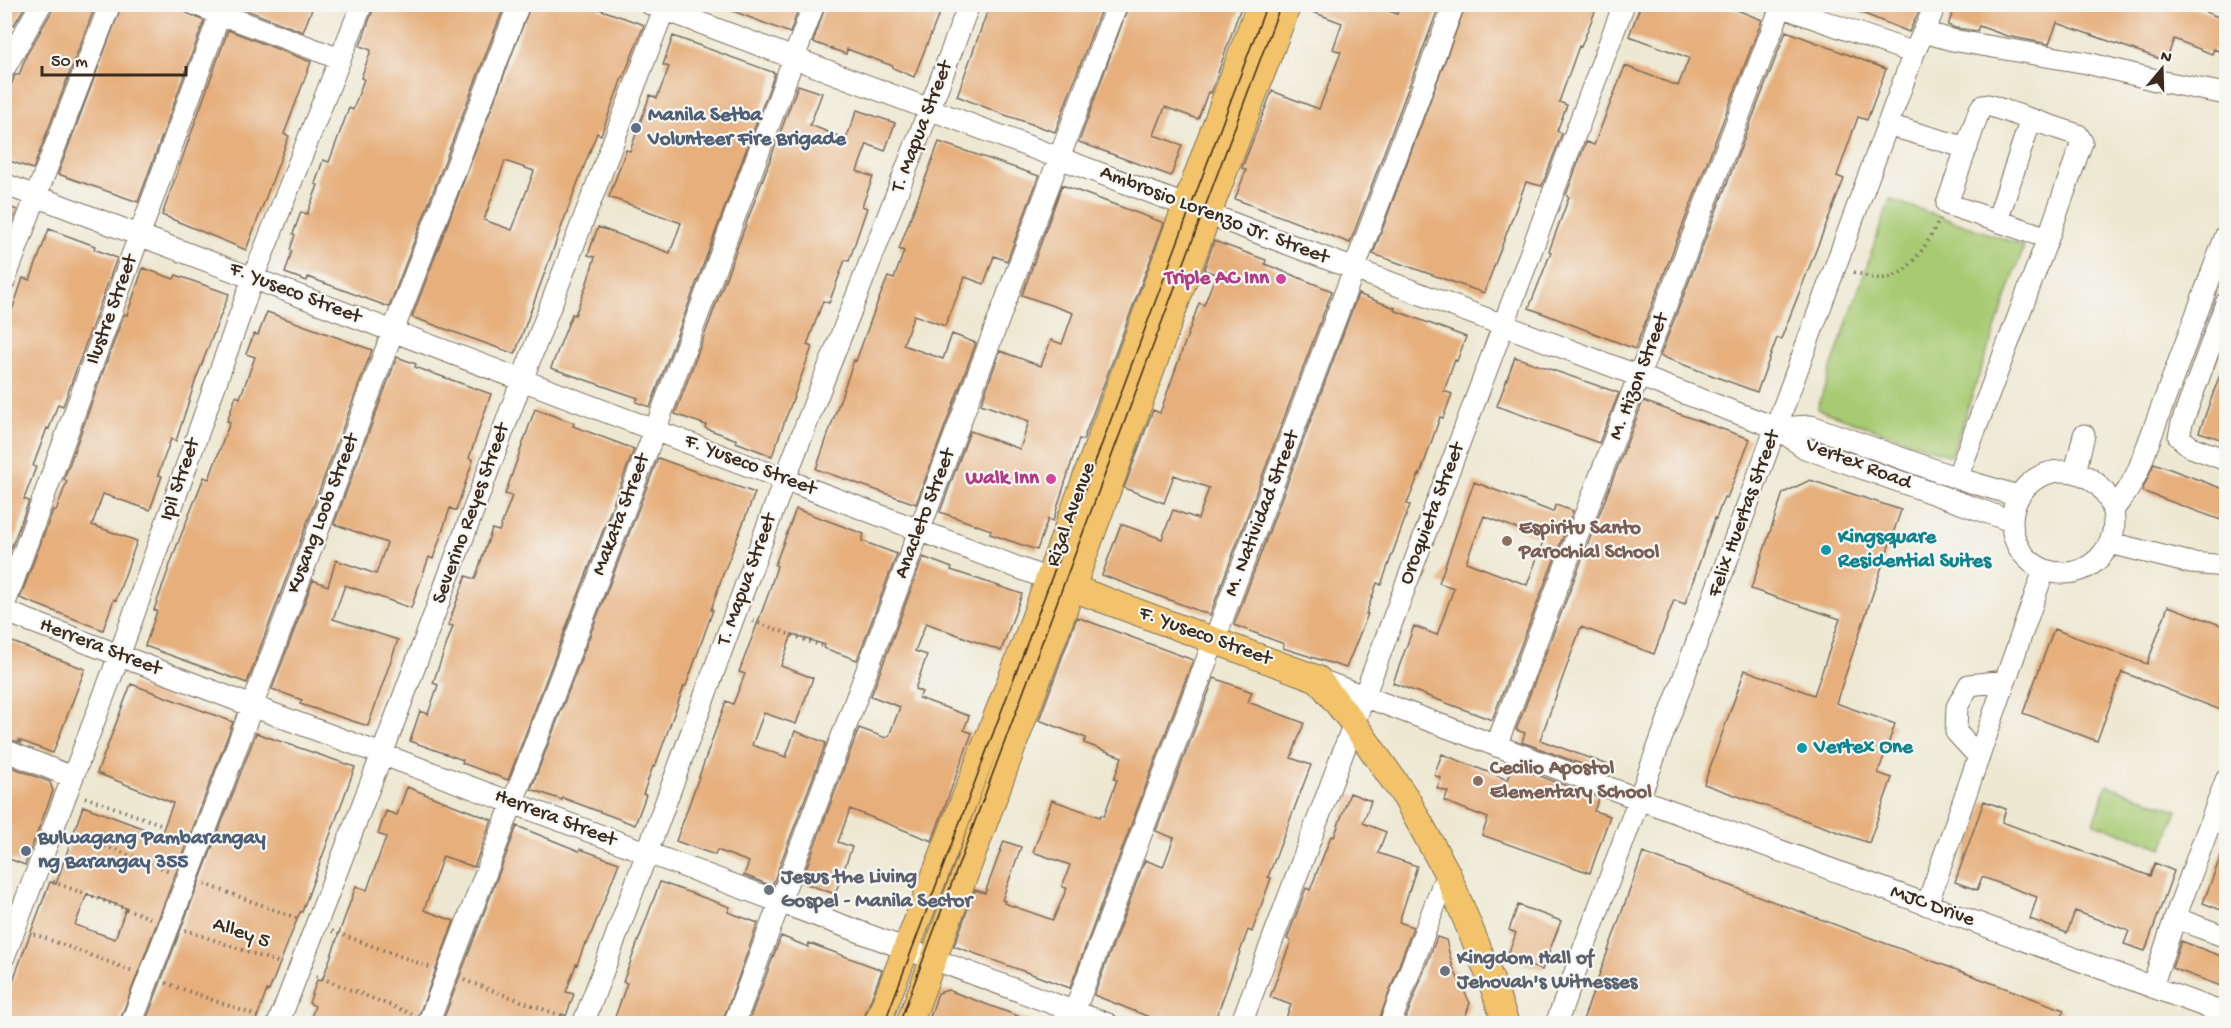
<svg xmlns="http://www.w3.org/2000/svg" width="2231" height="1028" font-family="'Gochi Hand',sans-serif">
	<rect width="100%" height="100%" fill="#f6f6f2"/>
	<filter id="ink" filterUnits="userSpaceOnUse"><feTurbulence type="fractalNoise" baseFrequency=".0167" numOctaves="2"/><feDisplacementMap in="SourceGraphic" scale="12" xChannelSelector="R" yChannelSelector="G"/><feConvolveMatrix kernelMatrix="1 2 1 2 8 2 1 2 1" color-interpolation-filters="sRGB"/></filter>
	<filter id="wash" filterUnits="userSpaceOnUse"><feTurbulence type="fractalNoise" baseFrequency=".008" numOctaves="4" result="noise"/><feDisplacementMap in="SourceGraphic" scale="24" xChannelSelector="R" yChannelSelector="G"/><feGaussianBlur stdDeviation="1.35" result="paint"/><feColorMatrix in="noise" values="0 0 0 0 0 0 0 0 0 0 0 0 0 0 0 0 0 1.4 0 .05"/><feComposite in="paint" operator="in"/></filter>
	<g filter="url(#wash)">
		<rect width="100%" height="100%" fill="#eee8d2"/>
		<path fill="#a7ca72" stroke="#717a48" stroke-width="1.5" d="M1890,199L2024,246L1951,456L1817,409Z
			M2107,785L2177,810L2163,848L2094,823Z"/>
		<g id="blocks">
			<path fill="#e6af7c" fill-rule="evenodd" d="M4,4H16L24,8L14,25L4,21Z
				M56,4H96L33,169L4,159V103L15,75H19L26,56Z
				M122,4H182L185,12L204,21L138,202L58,174Z
				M231,4H314L303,32Z
				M375,4H505L389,307L308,277L307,281L285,273L292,251L290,250L295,235L293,234L301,212L307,214L318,185L315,184L323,160L329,162L349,108L353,110L364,79L361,78L371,50L360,46Z
				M531,4H601L599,9L644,25L623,78H622L601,135L597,133L576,187L515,354L412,317ZM505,161L534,171L512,230L484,220Z
				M720,4H800L790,33L720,6Z
				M826,4H943L914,77L893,68V66L847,49L846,54L813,42Z
				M990,4H1103L1055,132L1002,114L957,96Z
				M1129,4H1242L1211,93L1208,92L1198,119L1165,107L1154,135L1182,145L1171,176L1079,142Z
				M1303,4H1370L1397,14L1401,4H1440L1350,243L1235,199L1246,170L1242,168L1272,91L1319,109L1341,52L1333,49L1342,23L1302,8Z
				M1466,4H1598L1581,47L1579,46L1559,102L1567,105L1557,131L1562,133L1542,186L1526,182L1484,293L1373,254Z
				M1641,4H1722L1762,20L1635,349L1529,308L1551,252L1549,251L1569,197L1566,195L1586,142L1594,145L1625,66L1678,86L1689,58L1629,36Z
				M1840,4H1922L1909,32Z
				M1956,4H2185L2226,20V54L2214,49L2212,54L2174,39L2166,61L2057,23L2049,44L2007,36L1979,26L1977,31L1955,28L1948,25Z
				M228,30L311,62L284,134L289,136L246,250L162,215Z
				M1786,31L1886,69L1867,120L1858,117L1837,176L1844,179L1781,339L1777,338L1757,392L1660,356Z
				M673,36L775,73L650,407L636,402L638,398L551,368L572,314L575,315L586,286L595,257L588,255L598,227L670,253L681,223L609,197L626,150L630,151L650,95L657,98L669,67L663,65Z
				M798,85L822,93L810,125L846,139L857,110L895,123L885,151L867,144L857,171L873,177L862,206L867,208L849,261L845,260L829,303L823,301L807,345L812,347L772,456L736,442L737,440L705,428L706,425L675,414Z
				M939,142L1039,176L1007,261L994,256L984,284L965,277L945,326L914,315L903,345L943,359L952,334L976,343L916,504L816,469L854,360L856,361L876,306L888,277L894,279L904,251L899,249Z
				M1062,185L1164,223L1083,440L1079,439L1053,521L1048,519L1037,550L990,534L991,530L940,512L970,431L1020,449L1029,421L981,404L1000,351L1041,366L1051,340L1062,344L1073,313L1022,295Z
				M4,205L17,210L4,244Z
				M49,229L95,246L94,249L117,258L63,406L58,404L49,429L47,428L33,466L36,467L24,499L29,501L4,567V334L23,278L30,280Z
				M1214,241L1266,260L1265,264L1332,291L1210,615L1102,575L1121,524L1162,539L1173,510L1198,519L1209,488L1174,475L1164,503L1124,488L1153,410L1160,413L1199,303L1204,305L1216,274L1204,270Z
				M143,268L174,279L176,275L229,294L196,379L176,441L171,439L158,475L162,476L150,510L103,494L92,525L137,541L116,600L114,599L103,630L20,598L53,510L56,511L67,481L64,479L124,314L127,315Z
				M1358,294L1395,308L1394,310L1466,337L1457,361L1455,360L1444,391L1452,394L1443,418L1440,417L1420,475L1419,474L1407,504L1410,505L1381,585L1377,583L1366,614H1368L1346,668L1283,648L1284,644L1234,625Z
				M267,312L372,350L247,683L145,646L157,611L154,610L176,548L204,477L209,479L230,422L227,421L236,396L240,398L255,357L246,354L254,334L258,335Z
				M397,357L416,364L415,367L491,394L469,458L473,460L456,511L450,508L433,559L429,557L411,608L345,585L333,619L398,640L368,726L300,704L302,700L272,689L313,580L328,586L336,560L376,574L387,543L334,524Z
				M1515,357L1619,393L1599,443L1497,406Z
				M2225,361H2226V441L2199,432Z
				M1643,401L1750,439L1727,498L1724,497L1716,519L1715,518L1685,604L1674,600L1654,654L1581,627L1540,740L1611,766L1608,774L1522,742L1525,733L1516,730Z
				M535,409L574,423L573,426L634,449L508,780L462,763L463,760L410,741L420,711L428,714L438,685L433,683L453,626L448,625L466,576L475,579L492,529L499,531L512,496L505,494Z
				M658,458L755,493L722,577L711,610H713L686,686H684L655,767L653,766L643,794L646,795L635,825L563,798L562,800L531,789Z
				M2154,463L2226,490V522L2142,491Z
				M1810,480L1901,510L1836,703L1895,724L1878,773L1892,778L1869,843L1704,784L1745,670L1814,695L1840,619L1751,589L1783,493Z
				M1474,482L1553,512L1556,505L1573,511L1492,720L1393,683L1414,626L1437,635L1454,588L1439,583ZM1484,516L1544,539L1527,585L1466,562Z
				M796,509L864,534L862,541L897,554L857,660L824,648L825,645L792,634L781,666L813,678L796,724L764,713L752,745L786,757L795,731L826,743L772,886L744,875L749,862L717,850L715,855L676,841L726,701L733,704L745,674L739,672L768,595L777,566L775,565Z
				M923,557L952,568L951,570L1022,594L1001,651L926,623L915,651L927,655L915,689L922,692L919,698L969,716L964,730L972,733L932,841L850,809L838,842L852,847L835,894L801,882L859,728L886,738L889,736L900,707L871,696Z
				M2168,606L2226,627V712L2122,672L2097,741L2023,713L2054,629L2147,664Z
				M1077,617L1193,660L1070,988L954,946L975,890L985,893L1004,841L1021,847L1002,900L1005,901L1004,903L1053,920L1067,888L1062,887L1070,865L1033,852L1052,800L1100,817L1101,815L1104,816L1117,780L1114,779L1122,757L1084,743L1086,738L1039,720Z
				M4,639L85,669L53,753L19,740L21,743L4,738Z
				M1214,678L1252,692L1248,702L1304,723L1291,758L1311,765L1268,877L1271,878L1252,932L1248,930L1214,1023H1164L1094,995L1145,860L1163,867L1174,838L1156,831Z
				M131,684L233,722L119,1023H5L12,1002L6,1000L23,953L50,882L56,884L83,806L161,835L173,803L97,773ZM87,894L126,908L115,939L75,925Z
				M256,733L355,767L302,912H300L269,991L267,990L255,1023H145Z
				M1442,754L1508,780L1513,766L1599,798L1594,811L1610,816L1590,873L1482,835L1488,818L1444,801L1448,792L1437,788L1441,778L1434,775Z
				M4,764L50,782L53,791L25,865L4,857Z
				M407,787L492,820L474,867L443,856L424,910L454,921L416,1023H309L315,1006L309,1003L317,980L322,981L356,886L367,890L386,837L378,834L386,811L397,815Z
				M1350,793L1371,801L1363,823L1386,832L1378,853L1417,866L1399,922L1413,927L1378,1023H1284L1291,1005L1270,997L1291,941L1287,939L1306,888L1310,890L1331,836L1334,837Z
				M1984,801L2006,809L2002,822L2150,876L2155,863L2174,871L2145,951L2124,944L2129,931L2075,911L2067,933L2030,919L2037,897L1982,877L1977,890L1955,882Z
				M517,826L579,851L580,849L619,863L597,919L587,944L585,943L577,965L576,964L566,992L574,994L566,1016L562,1014L559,1023H442Z
				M2225,845H2226V912L2203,903Z
				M1643,853L2064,1010L2058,1023H1582Z
				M660,882L730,907L728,912L758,923L722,1023H613L627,983L623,982Z
				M1518,905L1561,921L1542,970L1507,958L1516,933L1509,930Z
				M781,936L808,947L809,943L882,970L862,1023H748Z
				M1437,937L1446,940L1453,968L1470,1003L1463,1023H1404Z
				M2181,941L2226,958V988L2172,968Z
				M948,990L1034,1022V1023H928L938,993Z"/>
		</g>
	</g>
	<g filter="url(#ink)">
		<use href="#blocks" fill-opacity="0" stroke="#7a6c5d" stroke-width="1.5"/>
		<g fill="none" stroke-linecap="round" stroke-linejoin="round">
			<g stroke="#7a6c5d" stroke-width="23">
				<path id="minor" d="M194,4L340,59
					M650,4L1777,428L1805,448L2011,521
					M1774,4L1914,53
					M1924,32L1952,40L2087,63L2164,82L2226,94
					M4,69L41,4
					M1988,105L2078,135L2082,142L2048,238L1947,204L1979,111L1982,106Z
					M1888,125L1967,148
					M4,184L1048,579
					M1997,221L2031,119
					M4,282L36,196L110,4
					M2226,303L2182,423L2179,437L2191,447L2226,460
					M1777,428L1811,426L1957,478L2018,496
					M2012 522a51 51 0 1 1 102 0a51 51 0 1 1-102 0Z
					M2075,472L2084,435
					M1957,478L2048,238
					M2113,510L2128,490L2138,471L2226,235
					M2110,543L2191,563L2226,566
					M4,606L220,14
					M4,611L252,706L1108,1024
					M1318,679L1639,799L2226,1014
					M1496,746L1781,7
					M4,750L72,777
					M1979,757L1956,732L1957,707L1969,685L2005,681
					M1927,905L2044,570
					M2175,918L2226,937
					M4,957L119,656L253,278L362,4
					M2152,987L2175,918L2226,780
					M1070,1023L1454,4
					M131,1024L188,877L393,331L519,4
					M278,1024L382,754L522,380L666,4
					M428,1024L655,430L814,4
					M583,1024C652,843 717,660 785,479C846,321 910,164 969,4
					M734,1024L1117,4
					M1241,1024L1624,4
					M1390,1024L1447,873
					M1556,1024L1914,53L1936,4"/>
			</g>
			<g stroke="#7a6c5d" stroke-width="28">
				<path id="major" d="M1056,582L1318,679L1354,724L1406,798L1447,873L1491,980L1506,1024
					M877,1024L1027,638L1260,4
					M909,1024L1072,588L1208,214L1288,4"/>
			</g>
			<path stroke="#7a6c5d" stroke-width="4" stroke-dasharray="1.5 4.5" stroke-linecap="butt" d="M1378,4L1389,9
				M1854,272C1864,275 1876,280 1887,278C1912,273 1929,240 1940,219
				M753,621L822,646
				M85,797L160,824
				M71,833L170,871
				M53,882L153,919
				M205,884L299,919
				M185,930L280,963
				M332,931L429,967
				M34,934L133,971
				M316,976L412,1014
				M464,980L567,1018
				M166,983L260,1017"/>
			<use href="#minor" stroke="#fff" stroke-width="21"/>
			<use href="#major" stroke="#f2c36a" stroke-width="26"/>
			<path stroke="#3b2a1e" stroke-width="1.5" d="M884,1024L1267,4
				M899,1024L1281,4"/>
		</g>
	</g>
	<g fill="#5c6f8a" stroke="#f6f6f2" stroke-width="2">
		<circle cx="636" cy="128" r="6"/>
		<circle cx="26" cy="851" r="6"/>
	</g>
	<g fill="#d1479c" stroke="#f6f6f2" stroke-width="2">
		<circle cx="1281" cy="279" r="6"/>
		<circle cx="1051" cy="479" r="6"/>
	</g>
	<g fill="#8d6e63" stroke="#f6f6f2" stroke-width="2">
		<circle cx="1507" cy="541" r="6"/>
		<circle cx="1478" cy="781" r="6"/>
	</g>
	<g fill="#0f9aa8" stroke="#f6f6f2" stroke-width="2">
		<circle cx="1826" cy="550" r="6"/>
		<circle cx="1802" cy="748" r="6"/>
	</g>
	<g fill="#6b7280" stroke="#f6f6f2" stroke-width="2">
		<circle cx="769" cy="890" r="6"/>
		<circle cx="1445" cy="971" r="6"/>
	</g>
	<g text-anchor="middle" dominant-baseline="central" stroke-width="4.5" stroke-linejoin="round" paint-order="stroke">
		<g font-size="21" font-weight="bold" fill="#4e5e75" stroke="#f6f6f2" text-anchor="start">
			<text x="648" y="116">Manila Setba<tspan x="648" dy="24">Volunteer Fire Brigade</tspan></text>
			<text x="38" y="839">Bulwagang Pambarangay<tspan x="38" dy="24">ng Barangay 355</tspan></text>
		</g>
		<g font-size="21" fill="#3b2a1e" stroke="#f6f6f2">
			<text transform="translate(923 127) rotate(-69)">T. Mapua Street</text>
			<text transform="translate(1214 216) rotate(21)">Ambrosio Lorenzo Jr. Street</text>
			<text transform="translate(295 294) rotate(21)">F. Yuseco Street</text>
			<text transform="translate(113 310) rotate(-70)">Ilustre Street</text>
			<text transform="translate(1640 377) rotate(-69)">M. Hizon Street</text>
			<text transform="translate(1858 465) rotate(21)">Vertex Road</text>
			<text transform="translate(750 466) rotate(21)">F. Yuseco Street</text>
			<text transform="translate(181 480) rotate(-71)">Ipil Street</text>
			<text transform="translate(324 514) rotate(-69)">Kusang Loob Street</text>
			<text transform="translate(472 514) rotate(-70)">Severino Reyes Street</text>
			<text transform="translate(926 514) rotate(-69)">Anacleto Street</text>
			<text transform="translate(1263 514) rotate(-69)">M. Natividad Street</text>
			<text transform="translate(1433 514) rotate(-69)">Oroquieta Street</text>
			<text transform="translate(1745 514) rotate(-70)">Felix Huertas Street</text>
			<text transform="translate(622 515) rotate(-69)">Makata Street</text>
			<text transform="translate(1072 515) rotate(-70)">Rizal Avenue</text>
			<text transform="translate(748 580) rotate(-70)">T. Mapua Street</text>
			<text transform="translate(1205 637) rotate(20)">F. Yuseco Street</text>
			<text transform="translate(100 648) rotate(21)">Herrera Street</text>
			<text transform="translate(555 819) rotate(21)">Herrera Street</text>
			<text transform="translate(1932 907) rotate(20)">MJC Drive</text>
			<text transform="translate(241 934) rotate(19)">Alley 5</text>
		</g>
		<g font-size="21" font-weight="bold" fill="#b23c85" stroke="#f6f6f2" text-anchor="end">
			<text x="1269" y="279">Triple AC Inn</text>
			<text x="1039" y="479">Walk Inn</text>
		</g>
		<g font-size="21" font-weight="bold" fill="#785e54" stroke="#f6f6f2" text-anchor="start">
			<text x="1519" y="529">Espiritu Santo<tspan x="1519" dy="24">Parochial School</tspan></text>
			<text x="1490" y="769">Cecilio Apostol<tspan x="1490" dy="24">Elementary School</tspan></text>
		</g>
		<g font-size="21" font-weight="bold" fill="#0d838f" stroke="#f6f6f2" text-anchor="start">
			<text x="1838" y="538">Kingsquare<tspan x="1838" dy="24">Residential Suites</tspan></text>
			<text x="1814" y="748">Vertex One</text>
		</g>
		<g font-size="21" font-weight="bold" fill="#5b616d" stroke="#f6f6f2" text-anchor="start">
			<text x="781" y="878">Jesus the Living<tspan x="781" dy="24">Gospel - Manila Sector</tspan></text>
			<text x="1457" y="959">Kingdom Hall of<tspan x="1457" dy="24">Jehovah's Witnesses</tspan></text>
		</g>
	</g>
	<rect width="2231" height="1028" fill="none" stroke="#f6f6f2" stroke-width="24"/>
	<g transform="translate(2162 69) rotate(19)" stroke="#f6f6f2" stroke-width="4.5" paint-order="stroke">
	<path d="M0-4.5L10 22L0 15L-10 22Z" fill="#3b2a1e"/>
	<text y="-9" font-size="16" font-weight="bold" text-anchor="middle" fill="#3b2a1e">N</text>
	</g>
	<path d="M42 66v9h144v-9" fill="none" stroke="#3b2a1e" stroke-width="3"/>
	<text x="51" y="66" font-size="18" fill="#3b2a1e" stroke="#f6f6f2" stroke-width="4.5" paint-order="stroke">50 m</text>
</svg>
